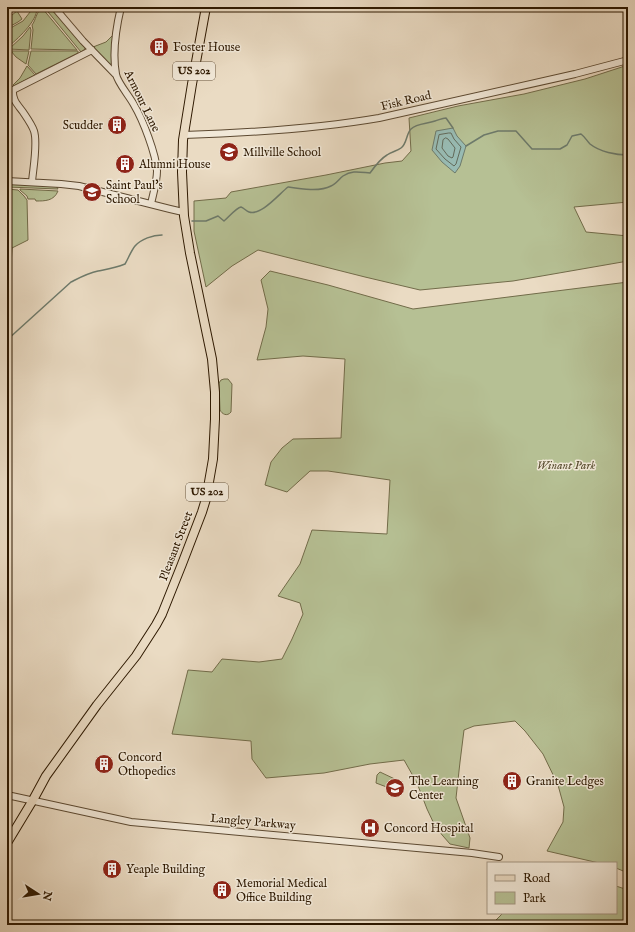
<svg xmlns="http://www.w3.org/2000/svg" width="635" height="932" font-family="'IM FELL English',serif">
	<rect width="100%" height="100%" fill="#eadbc3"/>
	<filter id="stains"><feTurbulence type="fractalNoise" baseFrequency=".005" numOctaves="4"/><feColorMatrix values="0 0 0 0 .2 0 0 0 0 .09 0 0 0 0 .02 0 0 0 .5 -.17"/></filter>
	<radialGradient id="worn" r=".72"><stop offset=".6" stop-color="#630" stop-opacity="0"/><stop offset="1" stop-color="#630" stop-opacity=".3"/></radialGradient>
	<path fill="#b6c094" stroke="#726c4a" d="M34,7L37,8C37,22 17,39 7,48V30L23,21Z
		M44,7H51L85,47V49L81,52Z
		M42,8L77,50L31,49L33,30L32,25C36,20 36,12 42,8Z
		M17,11L22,19L18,22L7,28V19Z
		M30,27L31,30L29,50L9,49L23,36Z
		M113,35L112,66H109L93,48V47L106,42Z
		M11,51H29L26,64L16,57Z
		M31,51H78V53L36,74L28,65Z
		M628,65V202L574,207L586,232L628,236V261L513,281L420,290L365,277L258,250L232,266L206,287L194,231V201L226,198L231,192L326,175L385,163L402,161L411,151L409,118L458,106L524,94L585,79Z
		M27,66L35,75L14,86L13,85L20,78Z
		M12,184L55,186L57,187L58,189L7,187V186L10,187Z
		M7,189L18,190L24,196L27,200L28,240L12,248L11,267H7Z
		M20,190V189L58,191C54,201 45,201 36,201L35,199H28L27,196Z
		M270,271L328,285L413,309L628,282V873L616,868V863H599L547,851L563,822L564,807L558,785L543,754L525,731L515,721L474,726L464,730L460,762L456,798L470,838L469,848L450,844L436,828L427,809L417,783L404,760L370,764L324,773L266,778L252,759L251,741L172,734L188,670L212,672L222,659L259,662L282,659L292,639L303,614L300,603L278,596L300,564L312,530L387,534L390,480L328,471H310L287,492L265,485L271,462L282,448L293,439L341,438L345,359L303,356L257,360L266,327L268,309L261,280Z
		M224,379H228L232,384L231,412C227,417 222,414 220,410L219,383L221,380Z
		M380,772L399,781L392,789L376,783L377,775Z
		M616,886L628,890V925H492L495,921L503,913H616Z"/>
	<path fill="#98bbb3" stroke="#6d7a6b" d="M453,128L457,136L466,146L460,166L455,173L442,162L432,150L436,131Z"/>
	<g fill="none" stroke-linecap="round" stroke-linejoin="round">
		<path stroke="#626a5a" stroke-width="1" d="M449,133H451L454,139L461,147L456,164L454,166L445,159L436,149L439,135Z
			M446,138L448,139L455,148L453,157L452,158L448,156L442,148L443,140Z"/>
		<path stroke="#6d7a6b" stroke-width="1.5" d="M466,146L484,135L498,131H516L532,149H560L567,145L572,136L581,134C585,137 587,141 590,144C600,152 616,155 628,155
			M192,221H206L218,216L224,221C229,217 236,208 241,207C244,208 246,211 249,212C261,216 279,194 288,187C301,189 320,192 331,186C336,184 339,179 343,176C352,170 359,172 370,173C375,166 380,159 387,155C391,152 397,151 401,148C407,144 406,134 411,129C417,123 427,124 435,121C439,120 442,118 446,118L453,128
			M7,340L71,282C79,278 88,273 98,271C108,269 115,268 125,264C128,259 131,251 135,246C141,239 153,235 162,235"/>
		<g stroke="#5c4931" stroke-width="8">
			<path id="minor" d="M54,7L83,41L116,75
				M121,7C116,28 112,52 116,74C117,82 130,97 134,105C143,120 156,154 157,171C157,182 153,194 151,204
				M184,135C248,133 315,129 379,118L575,74L628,60
				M7,181L61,184L79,186L170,209L183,212
				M32,182C33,169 38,143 34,131C32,125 27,118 23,112C18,105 12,100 13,90L92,50
				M7,795L131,822L472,853L499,857"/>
		</g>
		<g stroke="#2d1800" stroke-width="10">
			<path id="major" d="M7,843L33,800L46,776L97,705L136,656L156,625L162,614L182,564L202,512L206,499L213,459L215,419V392L212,359L190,253L184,216L182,172L183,140L192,84L206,7"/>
		</g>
		<use href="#minor" stroke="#f1e8d8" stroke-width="6"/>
		<use href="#major" stroke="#eadbc3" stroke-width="8"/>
	</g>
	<defs>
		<g id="building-disc" transform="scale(1)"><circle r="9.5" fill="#8f2418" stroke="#f1e8d8"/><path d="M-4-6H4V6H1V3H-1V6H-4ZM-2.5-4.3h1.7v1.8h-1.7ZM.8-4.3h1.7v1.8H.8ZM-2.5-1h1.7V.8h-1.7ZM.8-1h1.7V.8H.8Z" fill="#fff"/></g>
		<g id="school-disc" transform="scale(1)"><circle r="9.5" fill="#8f2418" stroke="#f1e8d8"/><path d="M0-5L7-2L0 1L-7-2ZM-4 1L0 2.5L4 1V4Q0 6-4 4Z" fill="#fff"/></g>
		<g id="hospital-disc" transform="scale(1)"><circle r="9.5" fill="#8f2418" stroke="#f1e8d8"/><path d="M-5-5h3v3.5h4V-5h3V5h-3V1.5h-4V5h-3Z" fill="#fff"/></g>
	</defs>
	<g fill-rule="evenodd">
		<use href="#building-disc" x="159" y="47"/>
		<use href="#building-disc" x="117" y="125"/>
		<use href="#school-disc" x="229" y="152"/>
		<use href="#building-disc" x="125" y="164"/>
		<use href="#school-disc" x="92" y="192"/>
		<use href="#building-disc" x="104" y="764"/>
		<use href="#building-disc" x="512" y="781"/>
		<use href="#school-disc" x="395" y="788"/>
		<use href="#hospital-disc" x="370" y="828"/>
		<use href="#building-disc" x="112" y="869"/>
		<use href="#building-disc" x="222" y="890"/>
	</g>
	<g text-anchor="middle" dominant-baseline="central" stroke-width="3" stroke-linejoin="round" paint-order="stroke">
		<g fill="#f1e8d8" stroke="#685641" stroke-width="1">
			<rect x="173" y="62" width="42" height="18" rx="3"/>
			<rect x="186" y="483" width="42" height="18" rx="3"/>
		</g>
		<g font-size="11" font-weight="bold" fill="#2d1800">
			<text x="194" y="71">US 202</text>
			<text x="207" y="492">US 202</text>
		</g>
		<g font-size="12" fill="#2d1800" stroke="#f1e8d8" text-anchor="start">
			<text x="173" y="47">Foster House</text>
			<text x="103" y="125" text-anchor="end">Scudder</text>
			<text x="243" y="152">Millville School</text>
			<text x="139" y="164">Alumni House</text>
			<text x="106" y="185">Saint Paul's<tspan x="106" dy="14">School</tspan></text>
			<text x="118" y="757">Concord<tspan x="118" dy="14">Othopedics</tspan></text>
			<text x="409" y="781">The Learning<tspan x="409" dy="14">Center</tspan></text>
			<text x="526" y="781">Granite Ledges</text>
			<text x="384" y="828">Concord Hospital</text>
			<text x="126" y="869">Yeaple Building</text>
			<text x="236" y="883">Memorial Medical<tspan x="236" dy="14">Office Building</tspan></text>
		</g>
		<g font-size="12" fill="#2d1800" stroke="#f1e8d8">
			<text transform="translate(142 101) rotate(64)">Armour Lane</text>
			<text transform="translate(406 101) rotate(-13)">Fisk Road</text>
			<text transform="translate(176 546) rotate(-69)">Pleasant Street</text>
			<text transform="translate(253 822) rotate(5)">Langley Parkway</text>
		</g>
		<g font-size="12" font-style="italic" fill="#564a2c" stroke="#f1e8d8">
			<text x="566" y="465">Winant Park</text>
		</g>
	</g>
	<rect width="635" height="932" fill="none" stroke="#eadbc3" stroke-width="24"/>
	<rect x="8" y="8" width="619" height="916" fill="none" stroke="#2d1800" stroke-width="2"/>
	<rect x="12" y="12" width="611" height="908" fill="none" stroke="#2d1800"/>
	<rect x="487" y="862" width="130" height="52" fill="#f1e8d8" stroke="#a39582"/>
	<rect x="495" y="875" width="20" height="6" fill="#eadbc3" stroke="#a39582"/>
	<text x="523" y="882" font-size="12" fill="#2d1800">Road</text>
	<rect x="495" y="892" width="20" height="12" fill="#b6c094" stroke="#a39582"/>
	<text x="523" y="902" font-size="12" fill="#2d1800">Park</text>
	<g transform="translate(38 894) rotate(102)" stroke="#f1e8d8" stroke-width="3" paint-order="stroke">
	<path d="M0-3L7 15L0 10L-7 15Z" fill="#2d1800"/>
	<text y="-6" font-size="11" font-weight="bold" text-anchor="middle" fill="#2d1800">N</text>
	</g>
	<rect width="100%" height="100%" filter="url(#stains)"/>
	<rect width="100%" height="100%" fill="url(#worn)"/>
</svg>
